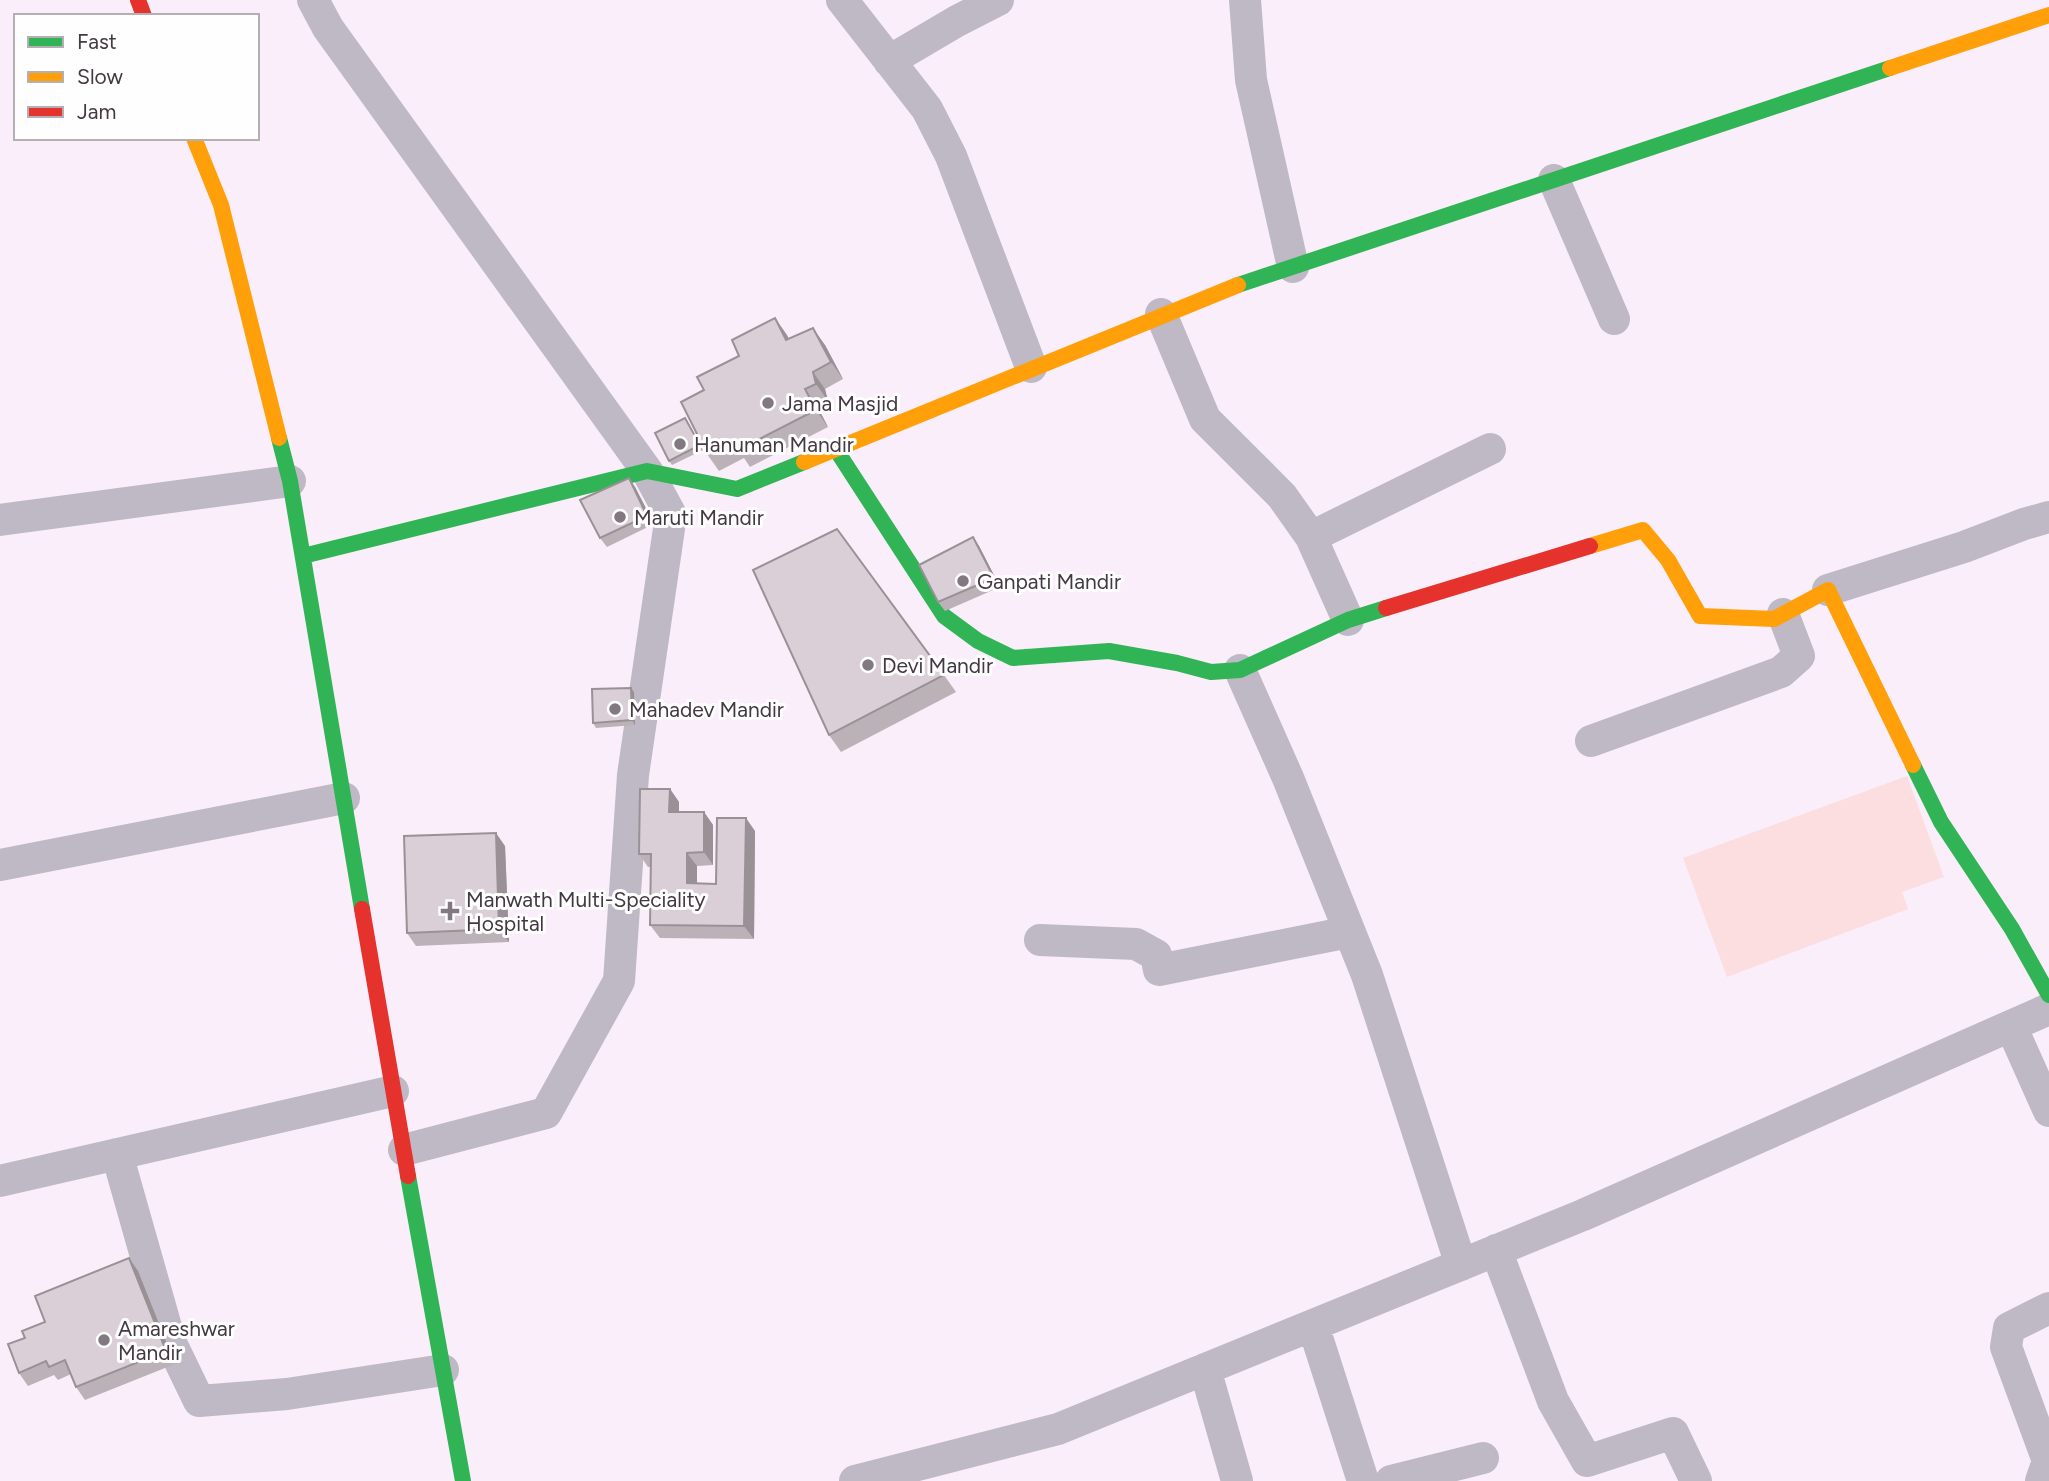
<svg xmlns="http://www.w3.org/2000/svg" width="2049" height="1481" font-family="Figtree,sans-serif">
	<rect width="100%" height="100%" fill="#f9eef9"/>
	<path fill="#fcdee0" d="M1907,776L1944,877L1902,892L1908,909L1727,977L1683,858Z"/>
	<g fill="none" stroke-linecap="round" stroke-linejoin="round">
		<path stroke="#beb9c5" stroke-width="32" d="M313,0L328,28L647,471L671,515L633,775L619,981L546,1113L404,1150
			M842,0L927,109L951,156L1031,367
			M1245,0L1251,80L1293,267
			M889,61L957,21L998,0
			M1554,180L1614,319
			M1161,314L1205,419L1282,496L1311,537L1348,620
			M0,520L290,481
			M1311,537L1490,449
			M1828,590L1964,547L2024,524L2049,517
			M1240,670L1288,778L1367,975L1461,1265
			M1591,741L1781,672L1799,656L1783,614
			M0,865L344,798
			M1040,940L1136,944L1156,955L1159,970L1349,932
			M2011,1026L2049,1111
			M117,1154L170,1341L199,1401L287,1394L443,1370
			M0,1181L393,1091
			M1496,1250L1553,1401L1587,1461L1673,1433L1696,1481
			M1313,1325L1363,1481
			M1205,1369L1237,1481
			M855,1481L1058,1429L1583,1215L2049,1009
			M1391,1481L1483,1458
			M2041,1481L2048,1461L2006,1347L2009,1328L2049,1308"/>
		<path stroke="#30b455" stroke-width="16" d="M1238,285L1890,68
			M279,438L290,481L362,909
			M835,448L944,616L978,641L1013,658L1109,651L1177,663L1211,672L1240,670L1348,620L1386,608
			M303,556L647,471L737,489L804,462
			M1913,765L1941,822L2012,929L2049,995
			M408,1176L463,1481"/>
		<path stroke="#ff9f0a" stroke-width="16" d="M1890,68L2049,15
			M194,138L221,205L279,438
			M804,462L1238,285
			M1590,546L1643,530L1668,560L1700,616L1774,619L1828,590L1913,765"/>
		<path stroke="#e5322d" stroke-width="16" d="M138,0L144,16
			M1386,608L1590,546
			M362,909L408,1176"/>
	</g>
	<path fill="#bbb2b8" d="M775,318L789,339L825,345L843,379L825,389L828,401L817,406L828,427L750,467L744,458L719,471L707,454L704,390L739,356Z
		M685,418L703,450L672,465L669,461Z
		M635,487L654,524L607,547L600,538Z
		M979,546L1000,587L945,611L938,602Z
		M944,675L956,692L841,752L829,735Z
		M634,692L635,725L596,728L593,723Z
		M670,789L679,802V812H704L713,825V865L697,866V883L716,884L755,831L754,939L660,938L650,925L651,867H648L639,854Z
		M505,846L509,942L416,946L407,933Z
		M129,1258L138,1271L175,1364L85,1400L76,1387L71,1374L58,1380L54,1375L28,1386L19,1373L25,1338Z"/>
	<path fill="#999196" d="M775,318L787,335L798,357L786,340Z
		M813,328L825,345L843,379L831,362Z
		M813,372L825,389L828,401L816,384Z
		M805,389L817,406L828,427L816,410Z
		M629,478L635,487L654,524L647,516Z
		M973,537L979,546L1000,587L994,578Z
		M631,688L634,692L635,725L632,720Z
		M670,789L679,802V825L669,812Z
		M704,812L713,825V865L704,852Z
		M746,818L755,831L754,939L744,926Z
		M496,833L505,846L509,942L499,929Z
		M687,853L697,866V896L687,883Z
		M129,1258L138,1271L175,1364L166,1351Z"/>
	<path fill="#dacfd6" stroke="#999196" stroke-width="2" d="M775,318L786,340L813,328L831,362L813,372L816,384L805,389L816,410L738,450L733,440L707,454L681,402L704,390L697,377L739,356L732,340Z
		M685,418L700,445L669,461L655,433Z
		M629,478L647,516L600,538L580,500Z
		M837,529L944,675L829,735L753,570Z
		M973,537L994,578L938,602L919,565Z
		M631,688L632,720L593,723L592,689Z
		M640,789H670L669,812H704V852L687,853V883L716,884L717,818H746L744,926L650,925L651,854H639Z
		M496,833L499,929L407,933L404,836Z
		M129,1258L166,1351L76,1387L65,1360L49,1367L46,1361L19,1373L8,1344L25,1338L22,1331L45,1322L35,1296Z"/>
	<g fill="#827881" stroke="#fefefe" stroke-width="2.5">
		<circle cx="768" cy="403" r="7"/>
		<circle cx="680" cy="444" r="7"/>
		<circle cx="620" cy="517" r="7"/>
		<circle cx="963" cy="581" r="7"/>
		<circle cx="868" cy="665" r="7"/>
		<circle cx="615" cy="709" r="7"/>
		<path d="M446.5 900.5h7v7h7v7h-7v7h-7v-7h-7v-7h7z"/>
		<circle cx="104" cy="1340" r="7"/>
	</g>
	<g text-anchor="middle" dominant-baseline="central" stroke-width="6" stroke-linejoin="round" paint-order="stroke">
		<g font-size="21" fill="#423941" stroke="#fefefe" text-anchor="start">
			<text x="782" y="403">Jama Masjid</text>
			<text x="694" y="444">Hanuman Mandir</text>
			<text x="634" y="517">Maruti Mandir</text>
			<text x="977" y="581">Ganpati Mandir</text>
			<text x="882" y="665">Devi Mandir</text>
			<text x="629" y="709">Mahadev Mandir</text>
			<text x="466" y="899">Manwath Multi-Speciality<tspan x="466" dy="24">Hospital</tspan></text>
			<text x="118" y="1328">Amareshwar<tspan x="118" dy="24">Mandir</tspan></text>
		</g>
	</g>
	<rect x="14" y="14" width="245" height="126" fill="#fefefe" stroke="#b3afb2" stroke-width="2"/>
	<rect x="28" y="37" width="35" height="10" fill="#30b455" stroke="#b3afb2" stroke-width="2"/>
	<text x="77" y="49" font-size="21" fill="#423941">Fast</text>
	<rect x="28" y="72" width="35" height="10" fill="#ff9f0a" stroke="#b3afb2" stroke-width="2"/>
	<text x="77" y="84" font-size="21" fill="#423941">Slow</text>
	<rect x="28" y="107" width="35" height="10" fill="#e5322d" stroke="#b3afb2" stroke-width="2"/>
	<text x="77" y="119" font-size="21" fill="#423941">Jam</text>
</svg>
